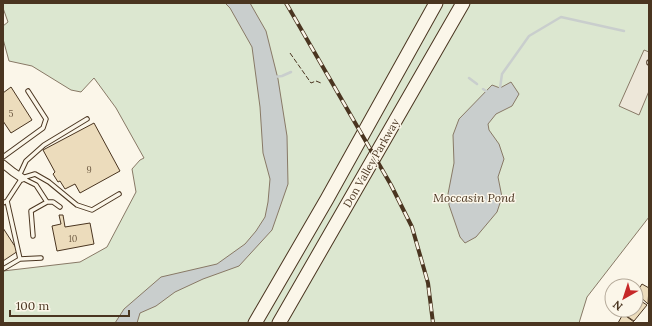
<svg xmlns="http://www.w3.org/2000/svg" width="652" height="326" font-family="Lora,serif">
	<rect width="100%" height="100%" fill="#fbf6e9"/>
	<path fill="#dce7d0" stroke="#887966" d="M3,3H649V217L587,297L579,323H3V271L80,262L107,247L136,192L132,169L140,160L144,158L116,108L94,78L81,92L71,90L32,66L9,61L3,39V26L8,22L3,8Z"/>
	<path fill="#ede7d9" stroke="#887966" d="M644,50L649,52V91L639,115L619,106Z"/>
	<path fill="#c9cecd" stroke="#887966" d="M225,3H250L266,31L278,79L287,136L288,184L272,230L239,266L203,279L175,292L156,306L140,313L137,323H115L124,309L161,277L217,264L245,244L256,231L265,217L268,202L270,179L263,153L260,107L252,47L230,8Z
		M511,82L519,94L512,106L496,114L488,124L489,130L499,144L504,159L498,177L502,197L497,212L476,237L465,243L460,237L449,205L448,194L454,163L453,135L459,119L492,85L500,88Z"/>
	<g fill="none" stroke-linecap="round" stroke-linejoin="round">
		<path stroke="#c9cecd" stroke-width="2.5" d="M274,77L282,76L291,72
			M469,78L477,84
			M500,88L502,74L529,36L561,17L624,31
			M483,89L486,91"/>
	</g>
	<path fill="#ecdcbc" stroke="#4a3520" d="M11,87L32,120L11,133L3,121V93Z
		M94,123L120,171L80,193L75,184L65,189L60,181L58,182L53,174L55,172L43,150Z
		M59,215H63L65,227L90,223L94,244L57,251L52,226L61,224Z
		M3,228L18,251L3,261Z
		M642,284L649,288L648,304L636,293Z
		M636,298L647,305L634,321L625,315L627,310H636Z
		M623,314L634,322L633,323H618Z"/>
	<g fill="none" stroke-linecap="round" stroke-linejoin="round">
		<g stroke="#4a3520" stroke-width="5.5">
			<path id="lane" d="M649,63V62
				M3,157L43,128L46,119L28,91
				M19,176L26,161L44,145L87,119
				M22,178L36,185L47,202L31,211L33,236
				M7,201L20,259L41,258
				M47,202H53L60,207
				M3,203L7,201L22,178L35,174L49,182L77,205L92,210L119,194
				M3,269L20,259"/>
		</g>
		<g stroke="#4a3520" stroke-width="9">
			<path id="street" d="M3,164L13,172L22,178"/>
		</g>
		<g stroke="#4a3520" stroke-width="15">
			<path id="highway" d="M255,323L327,199L436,3
				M279,323L463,3"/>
		</g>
		<use href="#lane" stroke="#fbf6e9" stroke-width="3.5"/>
		<use href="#street" stroke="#fbf6e9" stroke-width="7"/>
		<use href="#highway" stroke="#fbf6e9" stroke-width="13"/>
		<g stroke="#4a3520" stroke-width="4">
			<path id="rail" d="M286,3L391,185L412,227L428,283L433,323"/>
		</g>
		<use href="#rail" stroke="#fbf6e9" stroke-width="2.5" stroke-dasharray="8" stroke-linecap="butt"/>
		<path stroke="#4a3520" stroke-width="1" stroke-dasharray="5 2" stroke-linecap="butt" d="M290,53L311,83L316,81L321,83"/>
	</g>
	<g text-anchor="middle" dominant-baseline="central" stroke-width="3" stroke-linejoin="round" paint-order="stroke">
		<g font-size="9" fill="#725f47">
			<text x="11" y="113">5</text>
			<text x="89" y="169">9</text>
			<text x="73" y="238">10</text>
		</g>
		<g font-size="11" fill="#4a3520" stroke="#fbf6e9">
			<text transform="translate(371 163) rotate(-60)">Don Valley Parkway</text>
		</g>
		<g font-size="12" font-style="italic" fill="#4a3520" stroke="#fbf6e9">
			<text x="474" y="197">Moccasin Pond</text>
		</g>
	</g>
	<rect width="652" height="326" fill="none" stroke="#4a3520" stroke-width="8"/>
	<g transform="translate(624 298) rotate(219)"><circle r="19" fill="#fbf6e9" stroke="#b4a999"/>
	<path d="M0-3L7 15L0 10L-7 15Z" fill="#c62828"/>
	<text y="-6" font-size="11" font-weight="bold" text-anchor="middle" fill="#4a3520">N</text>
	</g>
	<path d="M10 310v6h119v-6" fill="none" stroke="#4a3520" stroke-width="2"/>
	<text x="16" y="310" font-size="12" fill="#4a3520" stroke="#fbf6e9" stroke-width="3" paint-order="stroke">100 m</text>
</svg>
